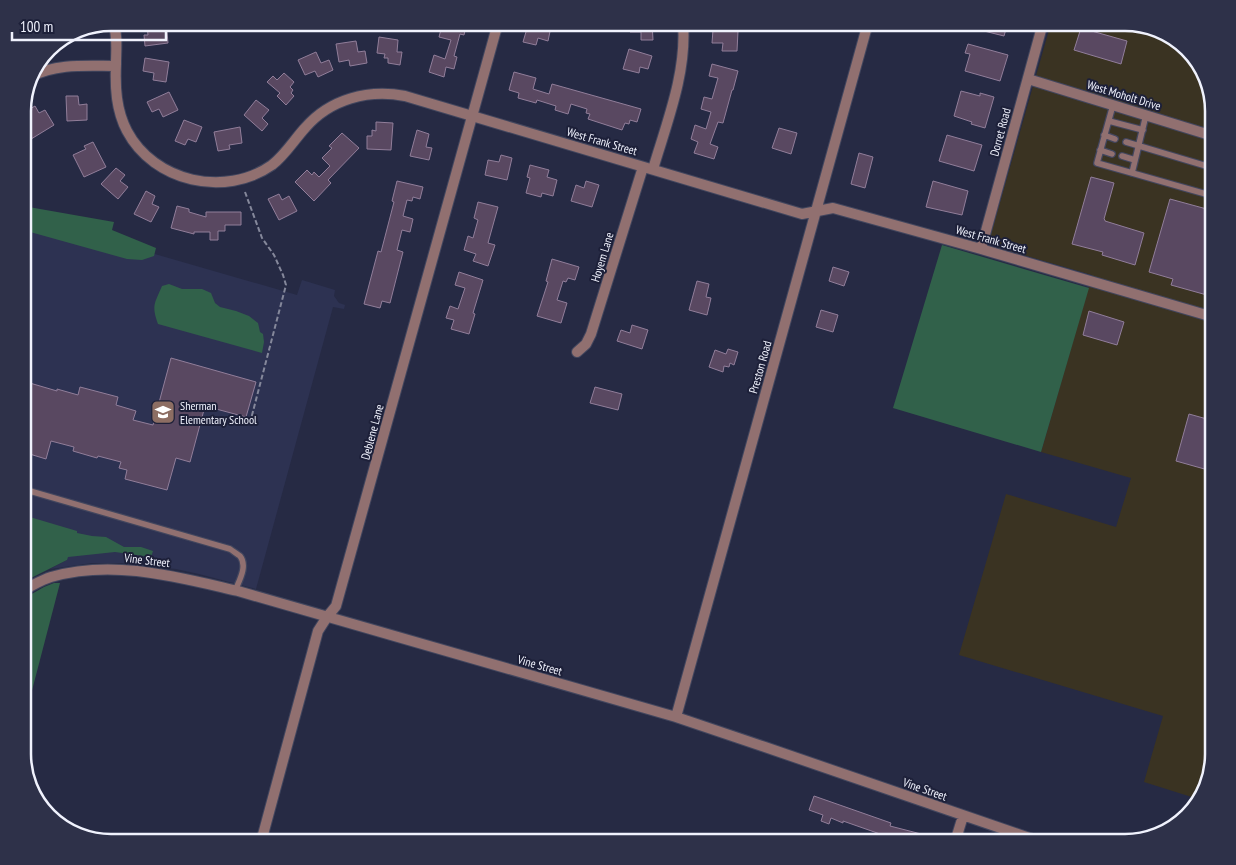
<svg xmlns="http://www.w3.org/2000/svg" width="1236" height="865" font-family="'PT Sans Narrow',sans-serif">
	<rect width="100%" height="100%" fill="#262a44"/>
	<path fill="#3a3322" d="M1051,23H1125L1178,41L1204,72L1213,111V754L1198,799L1144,782L1163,716L959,655L1006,494L1116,527L1131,478L1041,452L1092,275L999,248L992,245L990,241L991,234Z"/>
	<path fill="#2d3252" d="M23,216L297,295L302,280L335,290L334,296L339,303L345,305L344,309L333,307L256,589L199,574L176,569L121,563H92L50,569L67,560L23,515Z"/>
	<path fill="#31614a" d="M23,206L114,222L112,230L156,248L154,256L142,260L127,259L23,230Z
		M942,245L1089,288L1041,452L893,408Z
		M169,284L182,289H202L211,293L215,303L220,307L236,311L249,316L258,323L260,332L263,334L264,342L262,353L158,324C151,305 155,303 162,286Z
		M23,515L77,531V533L92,536L106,537L124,547H141L153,551L151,557L115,552L68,557L67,560L23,582Z
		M54,583H60L23,725V599L44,587Z"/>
	<path fill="#594861" stroke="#917e9a" d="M150,22H166L168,43L145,46L144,35H148L147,25H151Z
		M443,22H467L464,35L460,34L454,56L457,57L454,69L446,67L444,77L429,72L434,55L445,59L451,40L439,37Z
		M536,22H552L548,41L538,38L536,45L523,42L528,25L535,27Z
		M630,22H652L653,40H641V32H630Z
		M982,22H1008L1004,36L980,30Z
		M1081,28L1127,41L1121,64L1074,50Z
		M713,30L738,31L737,51H722L723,43H712Z
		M379,37L398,40L397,52H402L400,65L388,63V58H384L385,54L377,53Z
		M356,41L358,52L365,51L367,63L350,66L349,60L339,62L336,44Z
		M968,44L1008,55L1000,81L965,71L970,54L965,53Z
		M629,49L652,56L648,69L640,67L639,73L623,69Z
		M316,52L321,63L329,60L333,70L318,77L315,71L305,75L298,60Z
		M145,58L169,62L166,82L153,80L154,73L143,71Z
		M712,64L738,71L733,90H732L723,123L718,122L710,144L718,147L714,159L694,153L698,142L691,139L695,125L706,129L711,112L701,109L704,97L712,99L718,78L709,76Z
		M514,72L536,78L533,89L549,94L552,84L641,109L637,122L630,120L629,124L625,123L622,130L588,119L590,114L586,113L587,109L571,104L568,114L555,110L556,106L537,100L536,103L518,98L519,93L509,90Z
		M284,73L294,82L290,87L293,90L291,93L294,96L286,105L277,96L280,93L267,82L273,76L277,80Z
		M961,91L980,96V93L994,97L985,128L971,124L972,122L954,116Z
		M169,92L178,110L163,117L159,109L152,112L147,102Z
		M66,96H78L79,105L87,104V120L67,121Z
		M256,100L269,110L262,118L268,124L262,131L244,115Z
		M35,106L39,113L45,110L54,125L23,144V113Z
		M184,120L202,127L196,142L188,139L185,145L175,141Z
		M376,122L393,123L391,150L367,149V136H372V130L376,131Z
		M240,127L242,143L229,145L230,149L218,151L214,132Z
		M779,128L797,133L791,154L772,148Z
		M417,130L429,134L426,147L432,148L429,160L410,156Z
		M342,133L359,148L328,180L331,183L314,201L295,182L307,170L312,175L314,172L319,177L330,166L322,158L332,148L329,146Z
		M947,135L982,145L974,171L939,161Z
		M93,142L106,167L84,177L73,155L86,149L84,146Z
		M859,153L873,157L865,188L851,184Z
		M501,155L512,158L507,180L485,175L488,160L499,162Z
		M530,165L549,170L547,177L557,180L553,196L542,193L541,197L526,193L530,178L527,177Z
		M116,168L125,175L120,181L128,187L118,199L101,184Z
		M1091,177L1114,183L1104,219L1105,220V221L1144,233L1135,265L1102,255L1103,252L1072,244Z
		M397,181L423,187L420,199L413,197L412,201L407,200L403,216L413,219L410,232L402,230L397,250L403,252L390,303L382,301L380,308L364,304L378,251L381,252L394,202L392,201Z
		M586,181L599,185L592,207L571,201L576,185L584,188Z
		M933,181L968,191L962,215L926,207Z
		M146,191L155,196L152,204L159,207L151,222L134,214Z
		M279,194L282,200L289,196L297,211L279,220L268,199Z
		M1170,199L1214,211V297L1171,285L1173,279L1149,272Z
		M478,202L498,207L488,243L495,245L488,266L473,261L476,254L464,250L468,236L473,238L478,220L474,218Z
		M177,206L189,209V212L206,217V212H241V225H225V231H218V240H210V232H194V234L171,228Z
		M552,259L579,267L575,280L568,278L566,282L563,281L557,300L567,303L561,323L537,316L548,282L546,281Z
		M833,267L849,272L844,286L829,281Z
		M459,272L483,280L473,313L475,314L469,334L451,329L454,320L446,318L450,306L458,309L465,288L455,285Z
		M697,281L709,284L706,297L711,298L707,315L689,310Z
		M821,310L838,315L833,332L816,327Z
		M1089,311L1124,322L1117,345L1083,335Z
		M632,325L648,330L642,349L617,341L621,330L630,333Z
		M728,349L738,352L734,365L730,363L729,367L724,366L723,372L709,367L715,350L726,354Z
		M171,358L256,382L246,417L205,406L190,462L176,458L167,490L125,479L127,470L119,468L121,462L98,456L97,458L73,451L74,447L51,441L46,459L23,452V381L57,391V389L78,395L80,387L118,397L116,405L136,411L133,420L153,425Z
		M595,387L622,394L618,410L590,403Z
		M1189,414L1214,421V449L1208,470L1176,461Z
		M814,796L891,823L890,826L929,836L927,842H903L843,821V823L831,818L829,824L821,821L823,815L809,810Z"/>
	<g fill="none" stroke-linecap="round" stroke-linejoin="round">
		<g stroke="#42465e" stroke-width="8">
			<path id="service" d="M1113,105L1097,163L1213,196
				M1109,121L1143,130
				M1104,135L1115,139
				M1126,142L1213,168
				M1100,150L1112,154
				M1122,156L1135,160
				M1132,173L1146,115
				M23,489L230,549C233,551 237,554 240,556C248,566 239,581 235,591"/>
		</g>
		<g stroke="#42465e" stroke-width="12">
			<path id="minor" d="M113,23C118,35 116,50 116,64C115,87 116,110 127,131C154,182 225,198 272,165C285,155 294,140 305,128C330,99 368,89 405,96L802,214L833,208L981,249L1213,317
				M30,77C57,63 87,66 116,66
				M1028,79L1213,136
				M653,169C667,122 687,72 683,23
				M981,249L1043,23
				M577,352L586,344L591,334L643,167
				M23,590C32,586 41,580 51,577C113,559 177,577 238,591L676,717L765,747L1041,842
				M676,717L868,23
				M261,842L318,631L327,617L336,606L498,23
				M955,842L963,816"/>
		</g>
		<path stroke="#85889b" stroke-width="2" stroke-dasharray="5 2.5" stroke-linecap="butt" d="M245,192L262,238L274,255L283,275L286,285L251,419"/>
		<use href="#service" stroke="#917070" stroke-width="5.5"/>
		<use href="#minor" stroke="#917070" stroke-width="10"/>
	</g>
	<defs>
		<g id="school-square" transform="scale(1.25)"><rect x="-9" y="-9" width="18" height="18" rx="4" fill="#8d6e63" stroke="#1d2039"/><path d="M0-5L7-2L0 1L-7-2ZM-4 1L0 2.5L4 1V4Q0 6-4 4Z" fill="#fff"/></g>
	</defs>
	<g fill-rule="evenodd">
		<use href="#school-square" x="163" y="412"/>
	</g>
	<g text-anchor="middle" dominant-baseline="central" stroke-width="4" stroke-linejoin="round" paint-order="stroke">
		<g font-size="12" fill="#f0f2fd" stroke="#1d2039">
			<text transform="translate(1124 95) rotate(17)">West Moholt Drive</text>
			<text transform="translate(1000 132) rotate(-75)">Dorret Road</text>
			<text transform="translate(602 141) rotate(16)">West Frank Street</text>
			<text transform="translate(991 239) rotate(16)">West Frank Street</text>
			<text transform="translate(602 257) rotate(-73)">Hoyem Lane</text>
			<text transform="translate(760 367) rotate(-74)">Preston Road</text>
			<text transform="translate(372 432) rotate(-75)">Deblene Lane</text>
			<text transform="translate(147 560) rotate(7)">Vine Street</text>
			<text transform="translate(540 665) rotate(16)">Vine Street</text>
			<text transform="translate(925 789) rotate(19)">Vine Street</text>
		</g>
		<g font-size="12" fill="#f0f2fd" stroke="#1d2039" text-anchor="start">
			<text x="180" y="405">Sherman<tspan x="180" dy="14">Elementary School</tspan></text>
		</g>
	</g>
	<path d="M0 0H1236V865H0ZM111 31H1125A80 80 0 0 1 1205 111V754A80 80 0 0 1 1125 834H111A80 80 0 0 1 31 754V111A80 80 0 0 1 111 31Z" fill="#2e3149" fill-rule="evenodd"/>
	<path fill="none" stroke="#f0f2fd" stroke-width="2.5" d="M111 31H1125A80 80 0 0 1 1205 111V754A80 80 0 0 1 1125 834H111A80 80 0 0 1 31 754V111A80 80 0 0 1 111 31Z"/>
	<path d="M12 32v8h154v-8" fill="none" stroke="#f0f2fd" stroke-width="2.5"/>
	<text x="20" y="32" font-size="15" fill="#f0f2fd" stroke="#1d2039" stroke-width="4" paint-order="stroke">100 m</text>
</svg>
